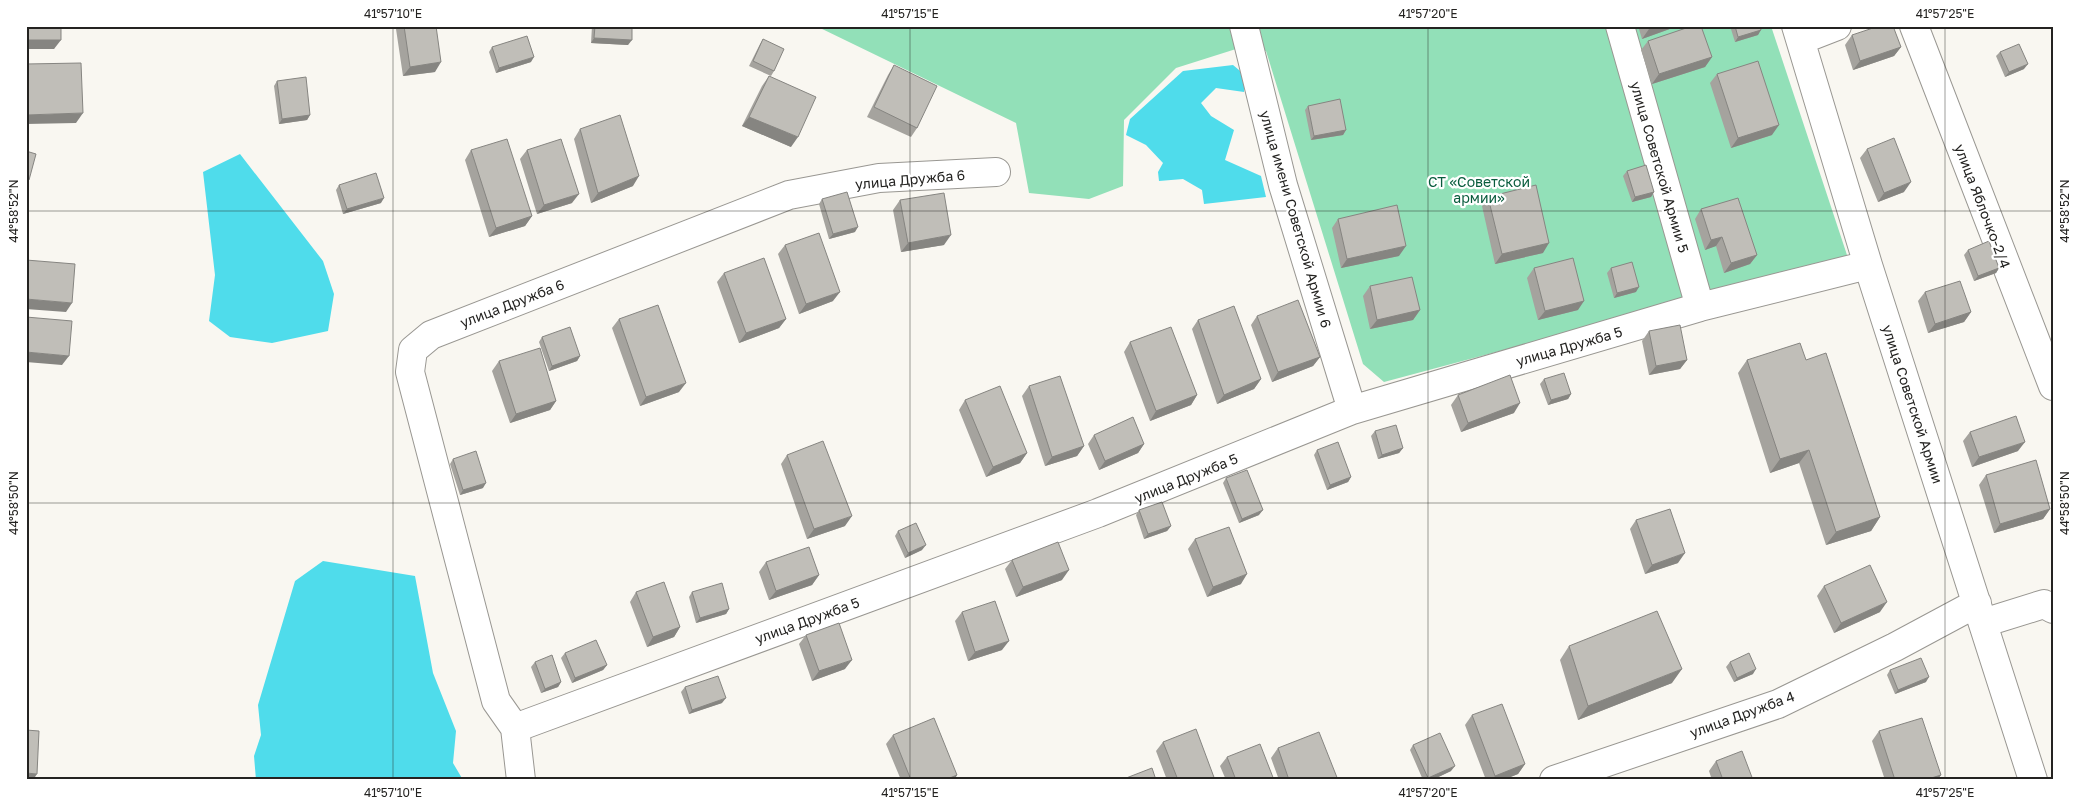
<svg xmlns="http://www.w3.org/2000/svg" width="2079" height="806" font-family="'Golos Text',sans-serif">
	<rect width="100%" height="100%" fill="#f9f7f1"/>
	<path fill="#92e0b8" d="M816,26H1771L1848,258L1384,382L1363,364L1266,51L1236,49L1176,68L1124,120L1123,186L1089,199L1029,193L1016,123Z"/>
	<path fill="#4fdceb" d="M1233,65L1245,75L1244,92L1216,88L1201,103L1211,116L1234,130L1225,160L1261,176L1266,197L1204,204L1202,190L1183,179L1159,181L1158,172L1163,163L1146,145L1126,135L1130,119L1183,71Z
		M240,154L323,261L334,294L328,331L272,343L230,337L209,321L215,275L203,172Z
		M323,561L415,576L433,673L456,731L453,763L463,780H256L254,756L261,735L258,705L295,581Z"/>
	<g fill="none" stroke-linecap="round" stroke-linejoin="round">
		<g stroke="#999792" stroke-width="30">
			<path id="street" d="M1244,26L1283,185L1352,410
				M1620,26L1700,307
				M1796,26L1868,265L2033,780
				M1914,26L2053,386
				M1801,40L1837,26
				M1983,623L2044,604L2053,609
				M515,728L1098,513L1352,410L1700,307L1868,265
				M515,728L496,701L410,372L413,350L431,335L789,195L879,178L996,172
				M515,728L521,780
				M1554,780L1778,704L1895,647L1977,603"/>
		</g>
		<use href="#street" stroke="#fff" stroke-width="28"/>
	</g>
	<path fill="#a5a39e" d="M26,26H61L54,49H26Z
		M398,26H436L435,72L403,76L396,29Z
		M592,26H632L628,45L591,43Z
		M1638,26H1678L1642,39Z
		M1730,26H1760L1758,35L1735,42Z
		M1852,35L1901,47L1894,56L1853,70L1845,45Z
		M763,39L774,71L771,76L749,66L760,44Z
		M1648,41L1712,57L1705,67L1652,84L1641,50Z
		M492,47L531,62L496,73L489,52Z
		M2000,52L2024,69L2005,77L1996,56Z
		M894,65L917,128L911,137L867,117L888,75Z
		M1717,74L1772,135L1731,148L1710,83Z
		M769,76L791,147L742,126L762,86Z
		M277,81L310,115L307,120L279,124L274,86Z
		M1308,106L1346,130L1343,135L1311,140L1305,110Z
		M580,129L633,186L591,203L574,139Z
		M1867,149L1904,192L1878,202L1860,158Z
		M471,150L532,216L525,226L489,237L465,160Z
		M527,150L572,203L537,214L520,159Z
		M1627,171L1654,192L1651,197L1632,202L1623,176Z
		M339,185L381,203L343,214L336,190Z
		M1488,197L1543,253L1495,264L1482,206Z
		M822,199L855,232L829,239L819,204Z
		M900,200L944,245L901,252L893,210Z
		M1701,209L1757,255L1750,264L1724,273L1716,246L1705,250L1695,219Z
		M1338,219L1399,256L1341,268L1332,228Z
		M785,245L833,301L799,314L778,254Z
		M1968,250L1999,268L1996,273L1974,281L1964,255Z
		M1534,268L1578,310L1538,320L1527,278Z
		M1611,268L1636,292L1614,298L1607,273Z
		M724,273L786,319L779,328L739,343L717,282Z
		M1370,286L1420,310L1413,320L1370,329L1363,296Z
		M1925,292L1971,312L1964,322L1928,333L1918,301Z
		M1257,316L1320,357L1313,366L1272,382L1251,325Z
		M619,319L679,392L640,406L612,328Z
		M1198,320L1261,379L1254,389L1217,404L1192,329Z
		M1649,331L1687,360L1680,369L1649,375L1642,341Z
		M542,337L580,356L577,361L549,371L539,342Z
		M1130,342L1197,395L1191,405L1150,421L1124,352Z
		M1747,360H1806L1880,517L1871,531L1826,545L1799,463L1770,473L1738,373Z
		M499,361L556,401L550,410L510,423L492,371Z
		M1544,379L1571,394L1568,399L1548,405L1540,384Z
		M1029,386L1084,446L1077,456L1045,466L1022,396Z
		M1458,395L1514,413L1461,432L1451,405Z
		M965,400L1027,453L1020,463L986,477L959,410Z
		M1375,431L1403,448L1399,453L1378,459L1371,436Z
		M1970,432L2018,451L1972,467L1963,441Z
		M1094,435L1144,444L1138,453L1099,470L1088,444Z
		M1317,450L1351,477L1348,482L1327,490L1314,455Z
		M787,455L845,526L807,539L781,464Z
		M453,459L483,488L460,495L450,464Z
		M1986,475L2050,509L2043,519L1994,533L1979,485Z
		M1226,478L1259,515L1239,523L1223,483Z
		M1139,510L1171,526L1167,531L1144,539L1136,515Z
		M1636,520L1678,563L1645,574L1630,529Z
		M898,531L922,550L905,558L895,536Z
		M1195,539L1241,584L1207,597L1188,549Z
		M1012,560L1062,580L1016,597L1005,569Z
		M766,562L819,575L812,585L769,600L759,572Z
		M1824,586L1880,612L1834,633L1817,596Z
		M636,592L680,627L674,637L647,647L630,602Z
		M692,592L729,609L726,614L696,623L689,597Z
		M962,612L1002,650L968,661L955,621Z
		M806,635L845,669L812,681L799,644Z
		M1569,646L1672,683L1578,720L1560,660Z
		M565,653L607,665L603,670L572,683L561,658Z
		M535,662L561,682L558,687L541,693L531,667Z
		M1730,662L1753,674L1734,682L1726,667Z
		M1890,670L1926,682L1895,694L1887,675Z
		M685,687L722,703L689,714L681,692Z
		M1472,715L1525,764L1518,774L1503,780H1486L1465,725Z
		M1879,731L1941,775L1937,780H1885L1872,741Z
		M893,735L957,775L954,780H901L886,744Z
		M1163,742L1215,780H1167L1156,751Z
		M1413,745L1451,771L1432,780H1423L1410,750Z
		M1278,748L1338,780H1279L1271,758Z
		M1227,757L1274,780H1226L1220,766Z
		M1716,761L1753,780H1712L1709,771Z"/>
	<path fill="#868581" d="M1658,26H1678L1642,39L1649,29Z
		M1761,30L1758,35L1735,42L1738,37Z
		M594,38L632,40L628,45L591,43Z
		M28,40H61L54,49H26V42Z
		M1901,47L1894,56L1853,70L1860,61Z
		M534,57L531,62L496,73L499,68Z
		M1712,57L1705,67L1652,84L1659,74Z
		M441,62L435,72L403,76L410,67Z
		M2028,64L2024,69L2005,77L2009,72Z
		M83,113L76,123L26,124V115Z
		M310,115L307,120L279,124L282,119Z
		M749,117L798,137L791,147L742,126Z
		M1779,125L1772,135L1731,148L1738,138Z
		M1346,130L1343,135L1311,140L1314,136Z
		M639,176L633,186L591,203L598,193Z
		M1911,182L1904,192L1878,202L1884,193Z
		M1654,192L1651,197L1632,202L1635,197Z
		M579,194L572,203L537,214L544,205Z
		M384,198L381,203L343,214L347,209Z
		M532,216L525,226L489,237L496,228Z
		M858,227L855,232L829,239L833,234Z
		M951,235L944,245L901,252L908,243Z
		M1722,237L1716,246L1705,250L1711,240Z
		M1549,243L1543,253L1495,264L1502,254Z
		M1406,246L1399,256L1341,268L1347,259Z
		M1757,255L1750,264L1724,273L1731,263Z
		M1999,268L1996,273L1974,281L1978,276Z
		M1639,287L1636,292L1614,298L1617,293Z
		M840,292L833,301L799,314L806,304Z
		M26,299L72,303L66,312L26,309Z
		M1584,301L1578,310L1538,320L1545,311Z
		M1420,310L1413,320L1370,329L1377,320Z
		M1971,312L1964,322L1928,333L1935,324Z
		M786,319L779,328L739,343L746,333Z
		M26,352L69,356L62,365L26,362Z
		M580,356L577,361L549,371L552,366Z
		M1320,357L1313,366L1272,382L1278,372Z
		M1687,360L1680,369L1649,375L1656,366Z
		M1261,379L1254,389L1217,404L1224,395Z
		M686,383L679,392L640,406L646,397Z
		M1571,394L1568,399L1548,405L1551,400Z
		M1197,395L1191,405L1150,421L1156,411Z
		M556,401L550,410L510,423L516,414Z
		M1520,403L1514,413L1461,432L1468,423Z
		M2025,442L2018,451L1972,467L1979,457Z
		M1144,444L1138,453L1099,470L1105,461Z
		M1084,446L1077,456L1045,466L1052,457Z
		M1403,448L1399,453L1378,459L1382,455Z
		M1809,450L1799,463L1770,473L1780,459Z
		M1027,453L1020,463L986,477L993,467Z
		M1351,477L1348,482L1327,490L1330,485Z
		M486,483L483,488L460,495L463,490Z
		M2050,509L2043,519L1994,533L2000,524Z
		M1263,510L1259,515L1239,523L1242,519Z
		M852,516L845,526L807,539L814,529Z
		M1880,517L1871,531L1826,545L1836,532Z
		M1171,526L1167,531L1144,539L1148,534Z
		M926,545L922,550L905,558L908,553Z
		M1685,553L1678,563L1645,574L1652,565Z
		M1069,570L1062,580L1016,597L1023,587Z
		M1247,574L1241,584L1207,597L1213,587Z
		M819,575L812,585L769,600L776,591Z
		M1887,602L1880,612L1834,633L1841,623Z
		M729,609L726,614L696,623L700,618Z
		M680,627L674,637L647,647L653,637Z
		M1009,641L1002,650L968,661L975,652Z
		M852,660L845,669L812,681L819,671Z
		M607,665L603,670L572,683L575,678Z
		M1682,669L1672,683L1578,720L1588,706Z
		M1756,669L1753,674L1734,682L1737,678Z
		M1929,677L1926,682L1895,694L1898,690Z
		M561,682L558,687L541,693L545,689Z
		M726,698L722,703L689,714L692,710Z
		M1525,764L1518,774L1503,780H1492L1495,776Z
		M1455,766L1451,771L1432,780H1427L1428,778Z
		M26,773L37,774L33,780H26Z
		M957,775L954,780H945Z
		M1941,775L1937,780H1925Z"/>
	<path fill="#c0beb8" stroke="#868581" d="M28,26H61V40H28Z
		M404,26H436L441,62L410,67Z
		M595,26H632V40L594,38Z
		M1648,26H1658L1649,29Z
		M1692,26H1701L1712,57L1659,74L1648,41Z
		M1735,26H1760L1761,30L1738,37Z
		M1879,26H1893L1901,47L1860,61L1852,35Z
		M527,36L534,57L499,68L492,47Z
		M763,39L784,49L774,71L753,61Z
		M2019,44L2028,64L2009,72L2000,52Z
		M1758,61L1779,125L1738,138L1717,74Z
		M81,63L83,113L26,115V64Z
		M894,65L937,86L917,128L874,107Z
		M769,76L816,97L798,137L749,117Z
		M306,77L310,115L282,119L277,81Z
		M1340,99L1346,130L1314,136L1308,106Z
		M620,115L639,176L598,193L580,129Z
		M1894,138L1911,182L1884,193L1867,149Z
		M507,139L532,216L496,228L471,150Z
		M561,139L579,194L544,205L527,150Z
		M26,151L36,154L29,180L26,179Z
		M1646,165L1654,192L1635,197L1627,171Z
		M376,173L384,198L347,209L339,185Z
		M1536,185L1549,243L1502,254L1488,197Z
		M847,192L858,227L833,234L822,199Z
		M944,193L951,235L908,243L900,200Z
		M1738,198L1757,255L1731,263L1722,237L1711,240L1701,209Z
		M1397,205L1406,246L1347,259L1338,219Z
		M819,233L840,292L806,304L785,245Z
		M1989,241L1999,268L1978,276L1968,250Z
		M764,258L786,319L746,333L724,273Z
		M1573,258L1584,301L1545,311L1534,268Z
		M26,260L75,264L72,303L26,299Z
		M1632,262L1639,287L1617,293L1611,268Z
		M1412,277L1420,310L1377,320L1370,286Z
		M1960,281L1971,312L1935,324L1925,292Z
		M1298,300L1320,357L1278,372L1257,316Z
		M658,305L686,383L646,397L619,319Z
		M1234,306L1261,379L1224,395L1198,320Z
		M26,317L72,321L69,356L26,352Z
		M1680,325L1687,360L1656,366L1649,331Z
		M570,327L580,356L552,366L542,337Z
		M1171,327L1197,395L1156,411L1130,342Z
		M1800,343L1806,360L1826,353L1880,517L1836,532L1809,450L1780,459L1747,360Z
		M540,348L556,401L516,414L499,361Z
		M1564,373L1571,394L1551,400L1544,379Z
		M1510,375L1520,403L1468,423L1458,395Z
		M1060,376L1084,446L1052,457L1029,386Z
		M1000,386L1027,453L993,467L965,400Z
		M2016,416L2025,442L1979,457L1970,432Z
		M1133,417L1144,444L1105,461L1094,435Z
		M1396,425L1403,448L1382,455L1375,431Z
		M823,441L852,516L814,529L787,455Z
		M1338,442L1351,477L1330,485L1317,450Z
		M476,451L486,483L463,490L453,459Z
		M2036,460L2050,509L2000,524L1986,475Z
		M1247,470L1263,510L1242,519L1226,478Z
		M1162,502L1171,526L1148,534L1139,510Z
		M1670,509L1685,553L1652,565L1636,520Z
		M916,523L926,545L908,553L898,531Z
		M1229,527L1247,574L1213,587L1195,539Z
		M1058,542L1069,570L1023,587L1012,560Z
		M809,547L819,575L776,591L766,562Z
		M1870,565L1887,602L1841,623L1824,586Z
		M664,582L680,627L653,637L636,592Z
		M722,583L729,609L700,618L692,592Z
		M995,601L1009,641L975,652L962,612Z
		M1657,611L1682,669L1588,706L1569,646Z
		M839,623L852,660L819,671L806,635Z
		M596,640L607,665L575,678L565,653Z
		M1749,653L1756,669L1737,678L1730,662Z
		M552,655L561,682L545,689L535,662Z
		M1921,658L1929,677L1898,690L1890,670Z
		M718,676L726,698L692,710L685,687Z
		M1502,704L1525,764L1495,776L1472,715Z
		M934,718L957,775L945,780H911L893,735Z
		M1922,718L1941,775L1925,780H1895L1879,731Z
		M1196,729L1215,780H1178L1163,742Z
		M26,730L39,731L37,774L26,773Z
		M1319,732L1338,780H1289L1278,748Z
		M1440,733L1455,766L1428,778L1413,745Z
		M1260,744L1274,780H1236L1227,757Z
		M1742,751L1753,780H1723L1716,761Z
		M1152,768L1156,780H1121Z"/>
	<path fill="none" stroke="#242321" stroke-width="1" stroke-opacity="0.45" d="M393,26V780M910,26V780M1428,26V780M1945,26V780M26,211H2053M26,503H2053"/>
	<g text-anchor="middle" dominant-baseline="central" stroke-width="4.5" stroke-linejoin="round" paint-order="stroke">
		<g font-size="14" fill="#242321" stroke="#fff">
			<text transform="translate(1660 167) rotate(74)">улица Советской Армии 5</text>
			<text transform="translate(910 179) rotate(-5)">улица Дружба 6</text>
			<text transform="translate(1983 206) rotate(69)">улица Яблочко-2/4</text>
			<text transform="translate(1296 219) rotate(74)">улица имени Советской Армии 6</text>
			<text transform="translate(512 303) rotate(-21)">улица Дружба 6</text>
			<text transform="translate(1569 346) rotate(-16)">улица Дружба 5</text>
			<text transform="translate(1913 404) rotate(72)">улица Советской Армии</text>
			<text transform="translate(1186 478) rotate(-22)">улица Дружба 5</text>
			<text transform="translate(807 620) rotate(-20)">улица Дружба 5</text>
			<text transform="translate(1742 714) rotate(-20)">улица Дружба 4</text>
		</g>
		<g font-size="14" fill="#095c3d" stroke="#fff">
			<text x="1479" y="181">СТ «Советской<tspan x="1479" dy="16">армии»</tspan></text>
		</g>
	</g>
	<rect width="2079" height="806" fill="none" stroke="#ffffff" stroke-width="55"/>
	<rect x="28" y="28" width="2024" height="750" fill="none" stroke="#242321" stroke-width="2"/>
	<g font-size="12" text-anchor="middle" fill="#242321">
		<text x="393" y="18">41°57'10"E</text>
		<text x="910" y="18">41°57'15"E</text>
		<text x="1428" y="18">41°57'20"E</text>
		<text x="1945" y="18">41°57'25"E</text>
		<text transform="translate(14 211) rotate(-90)" y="4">44°58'52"N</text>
		<text transform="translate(2065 211) rotate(-90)" y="4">44°58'52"N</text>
		<text transform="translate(14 503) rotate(-90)" y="4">44°58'50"N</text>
		<text transform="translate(2065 503) rotate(-90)" y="4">44°58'50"N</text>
		<text x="393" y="797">41°57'10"E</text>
		<text x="910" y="797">41°57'15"E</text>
		<text x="1428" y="797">41°57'20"E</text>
		<text x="1945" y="797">41°57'25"E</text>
	</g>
</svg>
